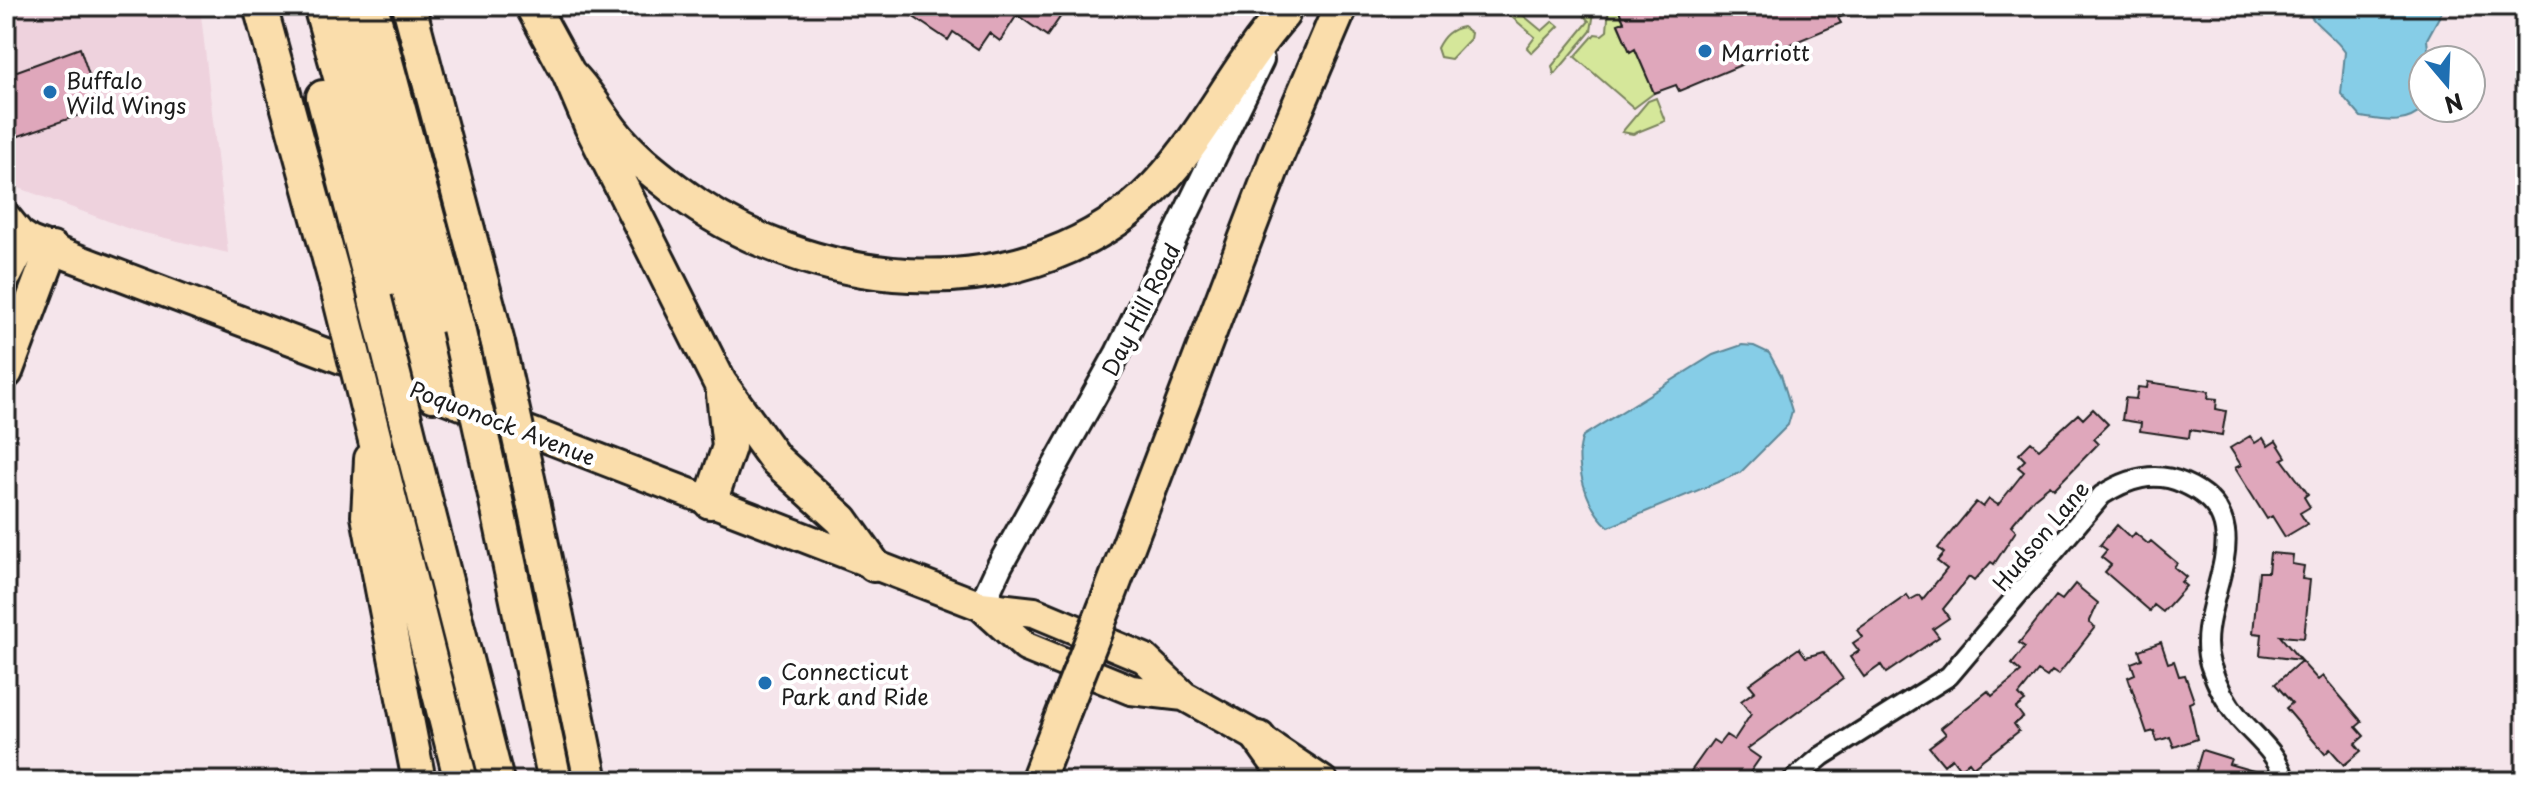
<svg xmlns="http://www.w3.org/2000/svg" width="2531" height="787" font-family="'Playpen Sans',sans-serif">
	<rect width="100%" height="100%" fill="#f5e5eb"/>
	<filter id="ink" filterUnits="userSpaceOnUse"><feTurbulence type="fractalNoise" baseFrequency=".0125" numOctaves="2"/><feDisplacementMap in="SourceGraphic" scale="16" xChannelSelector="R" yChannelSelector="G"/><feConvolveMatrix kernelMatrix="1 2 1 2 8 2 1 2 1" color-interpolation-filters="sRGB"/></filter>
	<g filter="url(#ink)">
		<path fill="#eed2dd" d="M6,6H200L228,253L132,230L6,183Z"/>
		<path fill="#d5e79a" stroke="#78825b" stroke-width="2" d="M1499,6H1512L1542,31L1553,21L1559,26L1532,53L1527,48L1535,37Z
			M1579,6H1595L1591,31L1554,75L1552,66L1589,21L1578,10Z
			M1609,6H1617L1624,22L1618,25L1630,51L1635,49L1654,93L1634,108L1575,57L1595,34L1602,35L1607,31Z
			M1463,27L1471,33L1470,39L1451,59L1440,57L1437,48C1443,36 1450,29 1463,27Z
			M1656,98L1665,121L1633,134L1622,132L1648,101Z"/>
		<path fill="#86cde7" stroke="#5c8696" stroke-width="2" d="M2305,6H2445L2427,39L2428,49L2440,60H2423L2424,108C2406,126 2385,121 2361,117L2341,94L2345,52C2334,35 2312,25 2305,6Z
			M1742,345L1754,346L1769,353L1781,375L1792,411L1788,425L1740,473L1609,527C1586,508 1573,463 1583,436L1713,355Z"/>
		<path fill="#dfa7bb" stroke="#1c1c1c" stroke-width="2" d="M897,6H1053L1063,13L1047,36L1017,15L1000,41L989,33L978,49L953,32L948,40Z
			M1617,6H1866L1838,18L1841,23L1679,91L1676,85L1654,93L1635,49L1630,52L1618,24L1624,22Z
			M80,48L100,108L13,138L6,118V75Z
			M2148,382L2209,391L2208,398L2217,399L2216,409L2226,411L2222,435L2190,430L2189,438L2140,431L2141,423L2122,420L2125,398L2136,399L2138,387L2147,388Z
			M2093,409L2108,424L2093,439L2098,444L2054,489L2050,485L2034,498L2011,526L2016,531L1994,564L1991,562L1974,581L1969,577L1943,609L1949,618L1933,629L1939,637L1886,673L1881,665L1864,677L1850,657L1859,651L1853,643L1862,637L1857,630L1907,595L1910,600L1919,595L1922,600L1947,569L1937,561L1944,553L1938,548L1976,502L1983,507L1989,499L1998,505L2024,472L2018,467L2025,460L2019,454L2031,442L2039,449L2078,414L2083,419Z
			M2250,436L2255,443L2263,438L2268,446L2276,441L2286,457L2282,459L2308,494L2304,497L2310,507L2300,513L2307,524L2285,537L2272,516L2267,519L2235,468L2241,465L2230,448Z
			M2117,525L2131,538L2135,533L2148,544L2151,541L2177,563L2174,567L2186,577L2181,582L2186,586L2163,612L2154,605L2150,611L2105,572L2111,565L2101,557L2107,550L2100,545Z
			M2270,553L2293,555L2292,564L2304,566L2302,579L2310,580L2304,638L2280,636L2300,660L2260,655L2262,634L2253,633L2259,572H2268Z
			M2075,584L2098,603L2089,623L2095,627L2058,675L2052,671L2047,677L2038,671L2019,695L2025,701L2016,708L2023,717L2014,724L2019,731L1973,767L1969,762L1960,769L1952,758L1944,765L1929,747L1946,734L1941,728L1988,691L1992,696L2021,672L2012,664L2025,647L2019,643L2056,596L2062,600Z
			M2161,642L2168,663L2174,661L2179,676L2185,675L2194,701L2189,703L2197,739L2174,747L2170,737L2157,741L2154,731L2147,733L2128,677L2135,674L2131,663L2142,659L2139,650Z
			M1799,648L1806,657L1823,652L1843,679L1747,749L1760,758L1744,781H1684L1713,740L1719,744L1726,735L1734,740L1751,714L1741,701L1755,691L1749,684Z
			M2301,661L2318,680L2323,676L2362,722L2356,727L2364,736L2355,744L2361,751L2344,765L2330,749L2325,754L2286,708L2292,703L2275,684Z
			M2202,750L2231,759L2229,764L2271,776V781H2193Z"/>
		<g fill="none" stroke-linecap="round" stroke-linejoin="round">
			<g stroke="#1c1c1c" stroke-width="24">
				<path id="street" d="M1792,781L1822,756L1949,676L2102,495C2127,479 2154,470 2183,483C2272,521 2191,605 2210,664C2216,683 2226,703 2239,718C2257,739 2278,753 2285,781"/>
			</g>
			<g stroke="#1c1c1c" stroke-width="30">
				<path id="secondary" d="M981,606L1000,565L1118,353L1261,60"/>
			</g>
			<g stroke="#1c1c1c" stroke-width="34">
				<path id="primary" d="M6,217L24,239
					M30,241L373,371
					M412,386L981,606L1034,612L1144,658L1184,696L1259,738L1323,781
					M981,606L1026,647L1131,690L1184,696"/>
			</g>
			<g stroke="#1c1c1c" stroke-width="38">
				<path id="highway" d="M260,6L336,284
					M320,6L370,183L412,359L433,395
					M345,6L426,299L438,355L433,395
					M371,6L458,328
					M409,6L498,343
					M532,6L569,74L591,126L720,383L775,459L842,520L874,565
					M569,74C587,91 598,113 613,132C630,154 653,172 675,189C805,290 1015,315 1145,197C1201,145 1232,71 1283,14
					M323,97L375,299
					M6,274L24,239
					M6,372L52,249
					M375,440L461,781
					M414,455L497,781
					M371,459L368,516L419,781
					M493,486L555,781
					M533,501L591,781
					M710,502L729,447L723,394
					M1108,599L1277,156L1341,6
					M1259,738L1290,781
					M1037,781L1064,711"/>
			</g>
			<use href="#street" stroke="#fff" stroke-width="18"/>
			<use href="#secondary" stroke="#fff" stroke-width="24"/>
			<use href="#primary" stroke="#faddab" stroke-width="28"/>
			<use href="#highway" stroke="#faddab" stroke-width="32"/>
			<g stroke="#1c1c1c" stroke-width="38" stroke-linecap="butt">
				<path id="highway-bridge" d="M336,284L375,440
					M375,299L414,455
					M458,328L493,486
					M498,343L533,501
					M1064,711L1108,599"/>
			</g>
			<use href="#highway-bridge" stroke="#faddab" stroke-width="32"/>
		</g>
	</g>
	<g fill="#1f6fb2" stroke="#fff" stroke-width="3">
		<circle cx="1705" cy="51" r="8"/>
		<circle cx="50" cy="92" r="8"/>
		<circle cx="765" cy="683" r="8"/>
	</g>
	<g text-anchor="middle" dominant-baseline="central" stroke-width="8" stroke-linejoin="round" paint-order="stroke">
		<g font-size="22" fill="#1c1c1c" stroke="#fff" text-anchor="start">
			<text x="1721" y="51">Marriott</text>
			<text x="66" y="79">Buffalo<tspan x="66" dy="25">Wild Wings</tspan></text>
			<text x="781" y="670">Connecticut<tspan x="781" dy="25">Park and Ride</tspan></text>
		</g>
		<g font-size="22" fill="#1c1c1c" stroke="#fff">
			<text transform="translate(1140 309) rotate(-63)">Day Hill Road</text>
			<text transform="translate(503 422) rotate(21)">Poquonock Avenue</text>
			<text transform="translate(2040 535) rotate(-50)">Hudson Lane</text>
		</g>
	</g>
	<rect width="2531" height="787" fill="none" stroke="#fff" stroke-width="32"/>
	<rect x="16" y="16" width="2499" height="755" fill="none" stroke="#1c1c1c" stroke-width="3" filter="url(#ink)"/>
	<g transform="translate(2447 84) rotate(161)"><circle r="38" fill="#ffffff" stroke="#a4a4a4" stroke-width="2"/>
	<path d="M0-6L14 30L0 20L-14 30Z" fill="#1f6fb2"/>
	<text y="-12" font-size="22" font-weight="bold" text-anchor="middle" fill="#1c1c1c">N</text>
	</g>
</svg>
